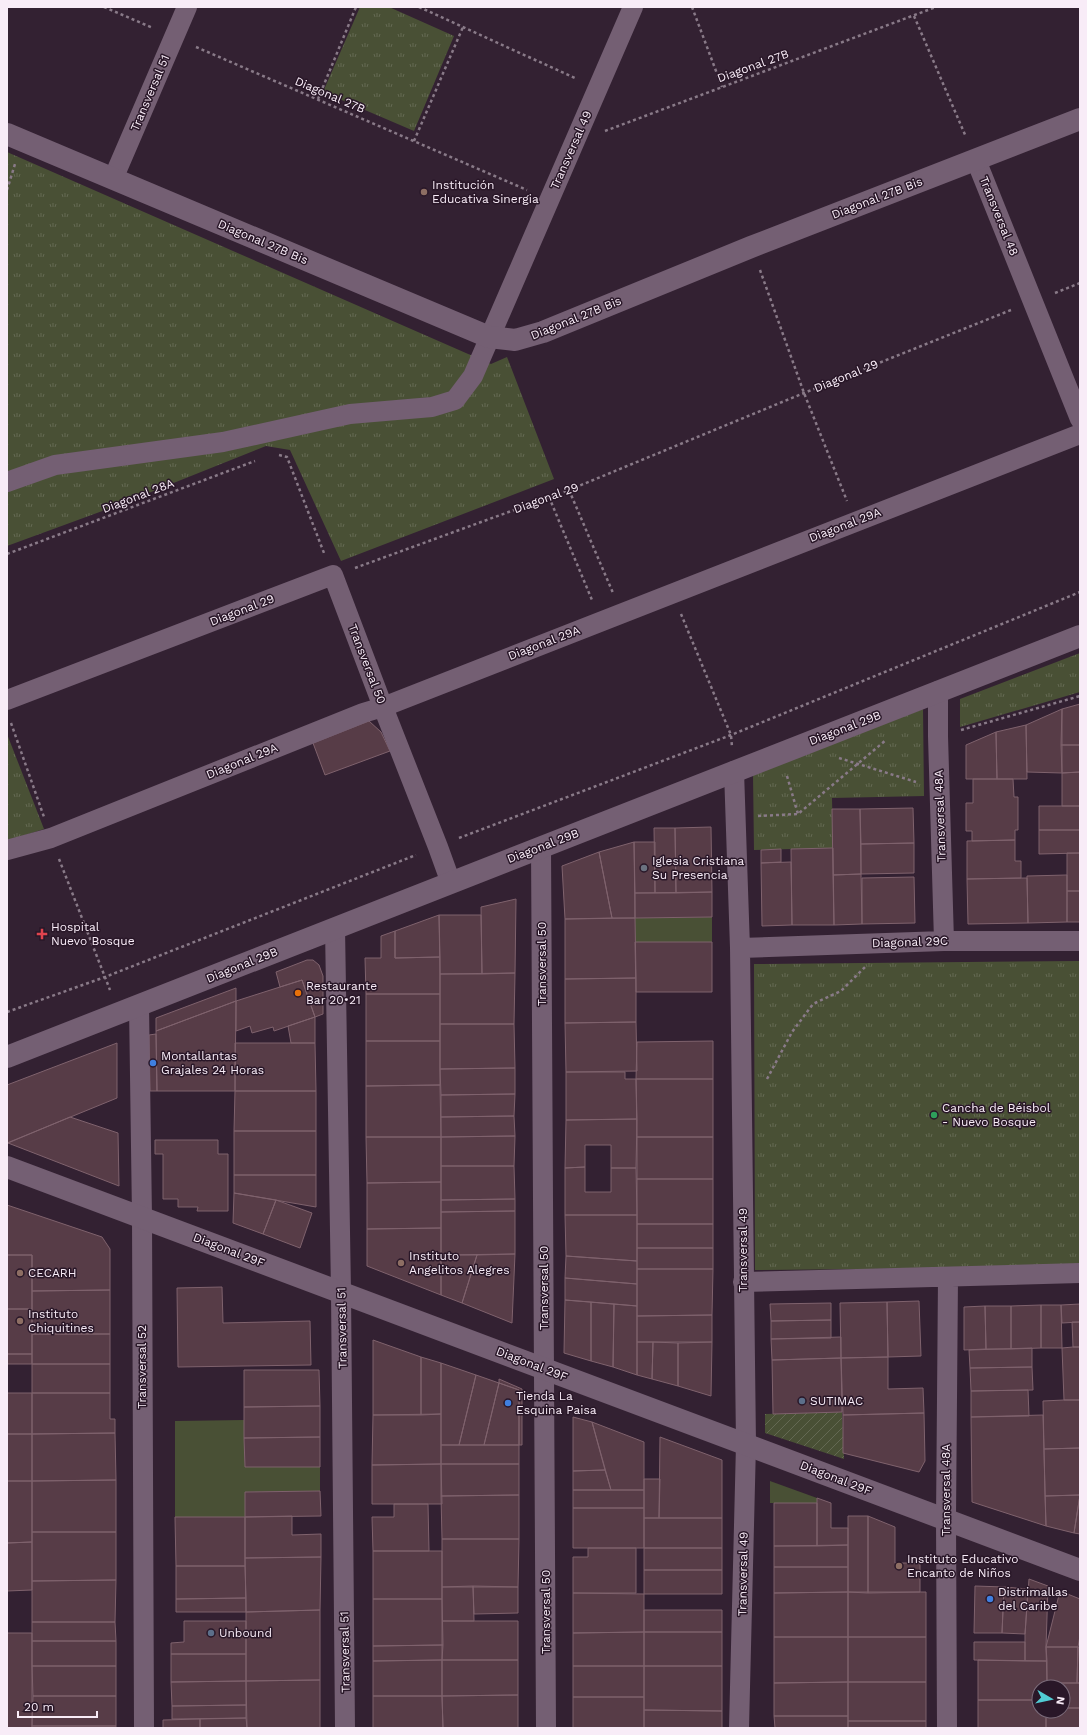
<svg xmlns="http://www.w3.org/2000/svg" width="1087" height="1735" font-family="'Work Sans',sans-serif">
	<defs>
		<pattern id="park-tufts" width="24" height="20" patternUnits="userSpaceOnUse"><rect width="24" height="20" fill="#495035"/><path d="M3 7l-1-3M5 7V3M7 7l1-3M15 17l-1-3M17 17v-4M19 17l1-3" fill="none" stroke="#646953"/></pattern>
		<pattern id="garden-furrows" width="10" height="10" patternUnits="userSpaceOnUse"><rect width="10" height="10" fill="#495035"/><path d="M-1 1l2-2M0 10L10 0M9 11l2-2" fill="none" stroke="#646953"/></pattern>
	</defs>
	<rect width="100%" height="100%" fill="#332132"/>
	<path fill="#495035" d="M712,917V942H635V918Z
		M244,1420L245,1467H320V1491L245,1492V1517H175V1421Z
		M770,1481L817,1498V1503H770Z"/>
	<path fill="url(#park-tufts)" d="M360,7H389L454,36L414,131L323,92Z
		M7,152L491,364L507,357L554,479L341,561L290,450L266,446L116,506L7,546Z
		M1080,653V692L960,727V699Z
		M923,709L924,796L832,798L833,848L754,850L753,774Z
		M7,734L44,829L7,841Z
		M1080,961V1267L755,1270L754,964Z"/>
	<path fill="url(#garden-furrows)" d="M842,1412L844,1459L765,1433V1414Z"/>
	<path fill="#573c47" stroke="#7f626d" d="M1080,704V745H1061L1062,709Z
		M1062,709V773L1027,772L1026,725Z
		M369,721L381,732L390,751L325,775L313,743Z
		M1026,725L1027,779H997L996,732Z
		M996,732L997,779H966V745Z
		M1061,745H1080V772L1062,773Z
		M1080,772V806H1062V773Z
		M973,779H1013L1014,797H1018V830H1015V840L972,841V831H966V803H973Z
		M1039,806H1080V830H1039Z
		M913,808L914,843L861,844L860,809Z
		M832,809H860L861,874L833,875Z
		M711,827L712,892L676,893L675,828Z
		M654,828H675L676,893H655Z
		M1039,830H1080V853L1039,854Z
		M1015,840V861H1021V878L967,879V841Z
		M634,842H655V893H635Z
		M634,842L635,918H612L599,852Z
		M914,843V873L861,874V844Z
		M833,848L834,925H792L791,849Z
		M781,849V862L761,863V850Z
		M599,852L612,918L565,919L562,866Z
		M1067,853H1080V891H1067Z
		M791,862L792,925L762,926L761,863Z
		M861,874L862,924L834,925L833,875Z
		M1067,875V922L1028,923L1027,876Z
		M914,877L915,923L862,924V878Z
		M1027,878L1028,923L968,924L967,879Z
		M1067,891H1080V922H1067Z
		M712,892V917L635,918V893Z
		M516,899L515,973L482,974L481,907Z
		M439,915H481L482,974H440Z
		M439,915L440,957L395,958V931Z
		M635,918L636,978L565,979V919Z
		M395,931V958L440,957V994H366L365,958H381V936Z
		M635,942H712V992H636Z
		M307,960H313L319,965L323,976V1014L315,1017L302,980L280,987L276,972Z
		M515,973L514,1024H440V974Z
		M636,978V1022L565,1023V979Z
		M302,980L315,1017L274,1031L273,1027L252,1033L250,1026L236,1031V1001Z
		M236,988V1001L156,1031V1018Z
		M366,994H440V1041H366Z
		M236,1001L235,1091H157L156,1031Z
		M315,1017V1043H291L288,1026Z
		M636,1022L637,1071L566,1072L565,1023Z
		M440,1024H514L515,1068L440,1069Z
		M156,1034L157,1091H150L149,1035Z
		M366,1041H440V1085L366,1086Z
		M713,1041V1079H636L637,1042Z
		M117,1043V1098L7,1143V1085Z
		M235,1043H315L316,1091H235Z
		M515,1068V1094L441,1095L440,1069Z
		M566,1072H625V1079H636L637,1119L566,1120Z
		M636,1079H713V1137H637Z
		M440,1085L441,1137H366V1086Z
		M235,1091H316V1131H234Z
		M515,1094L514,1116L441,1117V1095Z
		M514,1116L515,1136L441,1137V1117Z
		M70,1117L118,1133L119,1186L8,1143Z
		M637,1119L636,1168H611V1145H585V1167L565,1168L566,1120Z
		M234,1131H316V1175H234Z
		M515,1136L514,1166H441V1137Z
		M366,1137H441V1182L367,1183Z
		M637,1137H713V1179H637Z
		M155,1140H218V1154H228V1211H197L198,1207H178V1199H163V1154H155Z
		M441,1166H514L515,1199L441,1200Z
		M585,1167V1192H611V1168H636L637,1215H565V1168Z
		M234,1175H316V1207L234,1193Z
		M637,1179H713V1224H637Z
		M441,1182V1228L367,1229V1183Z
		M234,1193L276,1200L263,1234L233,1223Z
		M515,1199V1211L441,1212V1200Z
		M276,1200L312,1213L300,1248L263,1234Z
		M7,1205L102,1237L110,1249V1290L32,1291V1255H7Z
		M515,1211V1254L441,1255V1212Z
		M565,1215H637V1261L566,1256Z
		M637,1224H713V1248H637Z
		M441,1228V1295L367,1266V1229Z
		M637,1248H713V1269H637Z
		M515,1254L512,1323L462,1303L477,1255Z
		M7,1255H32V1309H7Z
		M441,1255H477L462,1303L441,1295Z
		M566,1256L637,1261V1284L565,1278Z
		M637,1269H713L712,1315L637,1316Z
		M565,1278L637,1284V1306L565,1300Z
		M222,1287L223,1323L310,1321L311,1365L178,1367L177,1288Z
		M110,1290V1334H32V1291Z
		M565,1300L591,1302V1361L564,1353Z
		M919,1301L921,1356L888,1357L887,1302Z
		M591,1302L614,1304L613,1367L591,1361Z
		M887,1302L888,1357L841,1358L840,1303Z
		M831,1303V1320L771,1321L770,1304Z
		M614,1304L637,1306V1375L613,1367Z
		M1080,1304V1322L1062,1323L1061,1305Z
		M1041,1305V1348L1011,1349V1306Z
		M1041,1305H1061L1062,1348H1041Z
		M985,1306L986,1349L964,1350V1307Z
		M985,1306H1011V1349H986Z
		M7,1309H32V1354H7Z
		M712,1315V1342H637V1316Z
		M831,1320V1338L771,1339V1321Z
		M1072,1322H1080V1347H1073Z
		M32,1334H110V1364H32Z
		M841,1337V1358L772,1360L771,1339Z
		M373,1340L421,1357V1415H373Z
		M637,1342H653L652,1379L637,1375Z
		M653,1342L678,1343V1386L652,1379Z
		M712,1342L711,1396L678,1386V1343Z
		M1073,1347H1080V1400H1064L1062,1348Z
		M1032,1348V1367L970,1368L969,1350Z
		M7,1354H32V1364H7Z
		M421,1357L441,1363V1414L421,1415Z
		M888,1357V1389L923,1388L924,1413L843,1415L841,1358Z
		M841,1358L842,1412L773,1414L772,1360Z
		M441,1363L476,1375L459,1445H441Z
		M32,1364H110V1393H32Z
		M1032,1367L1033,1390L971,1391L970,1368Z
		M244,1370H319L320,1406L244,1407Z
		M476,1375L499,1383L484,1445H459Z
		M499,1379L522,1389V1445H519V1390L499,1383Z
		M499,1383L519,1390V1445H484Z
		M1028,1390L1029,1416L971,1417V1391Z
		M7,1393H32V1434H7Z
		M32,1393H110V1419H115V1433L32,1434Z
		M1064,1400H1080V1448L1044,1449L1043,1401Z
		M320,1406V1437L244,1438V1407Z
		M924,1413L925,1461L919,1472L843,1453V1415Z
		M441,1414V1464L372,1465L373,1415Z
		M1043,1415L1046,1526L972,1502L971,1417Z
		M573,1417L592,1422L605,1470L573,1471Z
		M592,1422L644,1442V1490H611Z
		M115,1433L116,1480L32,1481V1434Z
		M7,1434H32V1481H7Z
		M320,1437V1467H245L244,1438Z
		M660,1437L722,1460V1518H659Z
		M441,1445H519V1464H441Z
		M1080,1448V1495L1045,1496L1044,1449Z
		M441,1464L442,1504H372V1465Z
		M441,1464H519V1495L441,1496Z
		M605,1470L611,1490H573V1471Z
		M644,1479H660L659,1518H644Z
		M116,1480V1532H32V1481Z
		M7,1481H32V1542L7,1543Z
		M573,1490H644V1508H573Z
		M320,1491L321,1516L245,1517V1492Z
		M519,1495V1539H442L441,1496Z
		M1080,1495V1534L1074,1533Z
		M1080,1495L1074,1533L1046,1526L1045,1496Z
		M817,1498L831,1503V1528H848V1545L817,1546Z
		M774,1503H817V1546H774Z
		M394,1504H428L429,1551H373L372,1517H394Z
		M573,1508H644V1548H573Z
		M292,1516V1535L321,1534V1557L245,1558V1517Z
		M848,1516H868V1593L848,1592Z
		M868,1516L895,1527V1563H920V1592L868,1593Z
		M175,1517H245V1566H176Z
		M644,1518H722V1548H644Z
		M32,1532H116V1580L32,1581Z
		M442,1539H519L518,1587H442Z
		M32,1542V1590L7,1591V1543Z
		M848,1545V1567H774V1546Z
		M588,1548H636V1593H573V1557H588Z
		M644,1548H722V1570H644Z
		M373,1551H442V1599H373Z
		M321,1557L320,1610L246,1612L245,1558Z
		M176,1566H245L246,1598L176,1599Z
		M774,1567H848V1592L774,1593Z
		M644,1570H722V1594H644Z
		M1029,1579L1048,1586L1046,1647L1047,1661H1025V1634Z
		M116,1580L115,1622H32V1581Z
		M473,1586L518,1587V1613L474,1614Z
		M473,1586L474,1621H442V1587Z
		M975,1586L1004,1587L1002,1633H974Z
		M1004,1587L1028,1589L1025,1634L1002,1633Z
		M1060,1591L1080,1599V1636L1078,1647H1046Z
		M848,1592H926V1637H848Z
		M848,1592V1637H774V1593Z
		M573,1593L644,1594V1632L573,1633Z
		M246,1598V1612H176V1599Z
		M373,1599H442L443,1645L373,1646Z
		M320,1610V1680L246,1681V1612Z
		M644,1610H722V1632H644Z
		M184,1621H246V1654H171V1643L184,1642Z
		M442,1621H518V1660H442Z
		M32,1622H115L116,1641H32Z
		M644,1632V1666H573V1633Z
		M644,1632H722V1666H644Z
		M7,1633H32V1728H7Z
		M774,1637H848V1682L774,1683Z
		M848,1637H926V1682H848Z
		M32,1641H116V1666H32Z
		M974,1642H1025V1661L974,1660Z
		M443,1645L442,1660L373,1661V1646Z
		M1046,1647H1078L1077,1683H1047Z
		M1078,1647L1080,1648V1683H1077Z
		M171,1654H246V1681L171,1682Z
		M442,1660V1696H373V1661Z
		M442,1660H518V1695L442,1696Z
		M978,1660L1047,1661V1687H1039V1700H978Z
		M32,1666H116V1696H33Z
		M573,1666H644V1697H573Z
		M644,1666H722V1711L644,1710Z
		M320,1680V1728H247L246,1681Z
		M246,1681V1705L172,1706L171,1682Z
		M848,1682V1716H774V1683Z
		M848,1682H926V1721H848Z
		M1047,1683H1080V1708H1063V1687H1047Z
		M518,1695V1728H443L442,1696Z
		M33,1696H116V1726H32Z
		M373,1696H442L443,1728H373Z
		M573,1697H644V1728H573Z
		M978,1700H1039V1711H1046V1728H978Z
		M246,1705V1718L172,1719V1706Z
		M1063,1708H1080V1728H1046V1711H1063Z
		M644,1710L722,1711V1728H644Z
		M774,1716H848V1728H775Z
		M246,1718L247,1728H200V1719Z
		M200,1719V1728H163V1720Z
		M848,1721H926V1728H848Z
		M32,1726H116V1728H32Z"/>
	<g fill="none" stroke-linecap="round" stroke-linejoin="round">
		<path stroke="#897a88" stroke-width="2.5" stroke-dasharray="3 3" stroke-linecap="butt" d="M104,7L153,28
			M419,7L577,79
			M692,7L722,87
			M914,16L966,137
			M196,47L527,190
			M318,99L356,7
			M605,131L936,7
			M414,141L463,27
			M7,190L15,164
			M760,270L804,393L847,501
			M1055,293L1080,283
			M279,455L287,457L324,553
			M569,490L613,593
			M549,497L592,600
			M7,554L255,461
			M355,568L569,490L804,393L1011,310
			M681,614L731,735L732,747
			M11,723L44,817
			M961,730L1080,696
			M839,758L916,782
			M787,776L798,814
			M758,816L798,814L886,740
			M459,838L731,735L1080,592
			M59,859L110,990
			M7,1012L105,977L416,855
			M767,1079L792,1032L813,1004L841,991L865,967"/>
		<path stroke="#745f73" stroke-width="20" d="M976,160L1080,419
			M113,179L187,7
			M7,482L55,465L223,442L350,414L432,407L455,400L473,376L633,7
			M938,691V736L944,941
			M7,700L333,575L383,707L438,847L451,883
			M734,771L740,948L746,1444L739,1728
			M541,847L546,1728
			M7,850L51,838L363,713L383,707L1080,434
			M335,928L341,1292L345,1728
			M740,948L944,941H1080
			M139,1005L142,1217L144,1728
			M743,1282L1080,1273
			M947,1728L946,1519L948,1277"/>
		<path stroke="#745f73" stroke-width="22" d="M7,134L489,337L515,340L543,332L751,247L1080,119
			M7,1057L1080,636
			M7,1167L1080,1570"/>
	</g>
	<g fill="#8d6e63" stroke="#291728" stroke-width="1.5">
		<circle cx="424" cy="192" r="4"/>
		<circle cx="401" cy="1263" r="4"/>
		<circle cx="20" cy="1273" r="4"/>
		<circle cx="20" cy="1321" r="4"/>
		<circle cx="899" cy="1566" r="4"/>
	</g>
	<circle fill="#6b7280" stroke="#291728" stroke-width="1.5" cx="644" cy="868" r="4"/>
	<path fill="#e0444e" stroke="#291728" stroke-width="1.5" d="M40 928h4v4h4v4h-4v4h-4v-4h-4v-4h4z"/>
	<circle fill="#e8710a" stroke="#291728" stroke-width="1.5" cx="298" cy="993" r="4"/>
	<g fill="#3f7fe0" stroke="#291728" stroke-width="1.5">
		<circle cx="153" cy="1063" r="4"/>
		<circle cx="508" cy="1403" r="4"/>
		<circle cx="990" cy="1599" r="4"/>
	</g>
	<circle fill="#2e9e5b" stroke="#291728" stroke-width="1.5" cx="934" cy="1115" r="4"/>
	<g fill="#5c6f8a" stroke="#291728" stroke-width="1.5">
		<circle cx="802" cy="1401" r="4"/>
		<circle cx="211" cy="1633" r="4"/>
	</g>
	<g text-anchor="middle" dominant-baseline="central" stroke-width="3" stroke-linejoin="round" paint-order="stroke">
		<g font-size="12" fill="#f8ecf7" stroke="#291728">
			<text transform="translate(753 66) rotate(-20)">Diagonal 27B</text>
			<text transform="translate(150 93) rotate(-67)">Transversal 51</text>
			<text transform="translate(330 95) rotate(23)">Diagonal 27B</text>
			<text transform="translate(571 150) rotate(-66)">Transversal 49</text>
			<text transform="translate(877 198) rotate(-21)">Diagonal 27B Bis</text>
			<text transform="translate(999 216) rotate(68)">Transversal 48</text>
			<text transform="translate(263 242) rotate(23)">Diagonal 27B Bis</text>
			<text transform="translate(576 318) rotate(-22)">Diagonal 27B Bis</text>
			<text transform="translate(846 376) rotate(-22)">Diagonal 29</text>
			<text transform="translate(138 496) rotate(-21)">Diagonal 28A</text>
			<text transform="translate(546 498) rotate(-20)">Diagonal 29</text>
			<text transform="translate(845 525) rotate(-21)">Diagonal 29A</text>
			<text transform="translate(242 610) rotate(-21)">Diagonal 29</text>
			<text transform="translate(544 643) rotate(-21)">Diagonal 29A</text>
			<text transform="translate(367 664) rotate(69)">Transversal 50</text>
			<text transform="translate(845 728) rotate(-21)">Diagonal 29B</text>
			<text transform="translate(242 761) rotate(-22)">Diagonal 29A</text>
			<text transform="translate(940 816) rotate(-92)">Transversal 48A</text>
			<text transform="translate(543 846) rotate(-21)">Diagonal 29B</text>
			<text transform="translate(910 942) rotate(-2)">Diagonal 29C</text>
			<text transform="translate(542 964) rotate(-90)">Transversal 50</text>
			<text transform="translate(242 965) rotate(-22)">Diagonal 29B</text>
			<text transform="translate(229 1250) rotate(21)">Diagonal 29F</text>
			<text transform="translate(743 1250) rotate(-90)">Transversal 49</text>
			<text transform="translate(544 1288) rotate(-90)">Transversal 50</text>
			<text transform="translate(342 1328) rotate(-91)">Transversal 51</text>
			<text transform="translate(532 1364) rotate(21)">Diagonal 29F</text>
			<text transform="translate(142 1367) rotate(-90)">Transversal 52</text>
			<text transform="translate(836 1478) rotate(21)">Diagonal 29F</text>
			<text transform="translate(946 1490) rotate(-90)">Transversal 48A</text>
			<text transform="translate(743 1574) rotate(-89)">Transversal 49</text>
			<text transform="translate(546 1612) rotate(-90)">Transversal 50</text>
			<text transform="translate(345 1652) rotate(-91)">Transversal 51</text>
		</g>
		<g font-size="12" fill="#f8ecf7" stroke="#291728" text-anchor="start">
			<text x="432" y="185">Institución<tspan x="432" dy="14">Educativa Sinergia</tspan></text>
			<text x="652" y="861">Iglesia Cristiana<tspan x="652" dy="14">Su Presencia</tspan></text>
			<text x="51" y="927">Hospital<tspan x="51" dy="14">Nuevo Bosque</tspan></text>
			<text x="306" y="986">Restaurante<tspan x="306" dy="14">Bar 20•21</tspan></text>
			<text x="161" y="1056">Montallantas<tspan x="161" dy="14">Grajales 24 Horas</tspan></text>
			<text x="942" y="1108">Cancha de Béisbol<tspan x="942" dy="14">- Nuevo Bosque</tspan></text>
			<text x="409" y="1256">Instituto<tspan x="409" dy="14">Angelitos Alegres</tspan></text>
			<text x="28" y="1273">CECARH</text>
			<text x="28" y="1314">Instituto<tspan x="28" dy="14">Chiquitines</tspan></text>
			<text x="516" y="1396">Tienda La<tspan x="516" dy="14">Esquina Paisa</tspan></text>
			<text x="810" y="1401">SUTIMAC</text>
			<text x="907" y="1559">Instituto Educativo<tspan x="907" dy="14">Encanto de Niños</tspan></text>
			<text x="998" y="1592">Distrimallas<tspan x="998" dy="14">del Caribe</tspan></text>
			<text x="219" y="1633">Unbound</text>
		</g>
	</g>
	<rect width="1087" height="1735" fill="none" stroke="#f8ecf7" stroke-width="16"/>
	<g transform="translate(1051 1699) rotate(99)"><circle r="19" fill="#291728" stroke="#7c6c7b"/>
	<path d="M0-3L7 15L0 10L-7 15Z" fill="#51ccd4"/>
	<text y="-6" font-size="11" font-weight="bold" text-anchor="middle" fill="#f8ecf7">N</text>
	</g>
	<path d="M18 1711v6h79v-6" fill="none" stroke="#f8ecf7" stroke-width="2"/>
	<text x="24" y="1711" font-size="12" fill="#f8ecf7" stroke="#291728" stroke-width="3" paint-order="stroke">20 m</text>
</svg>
